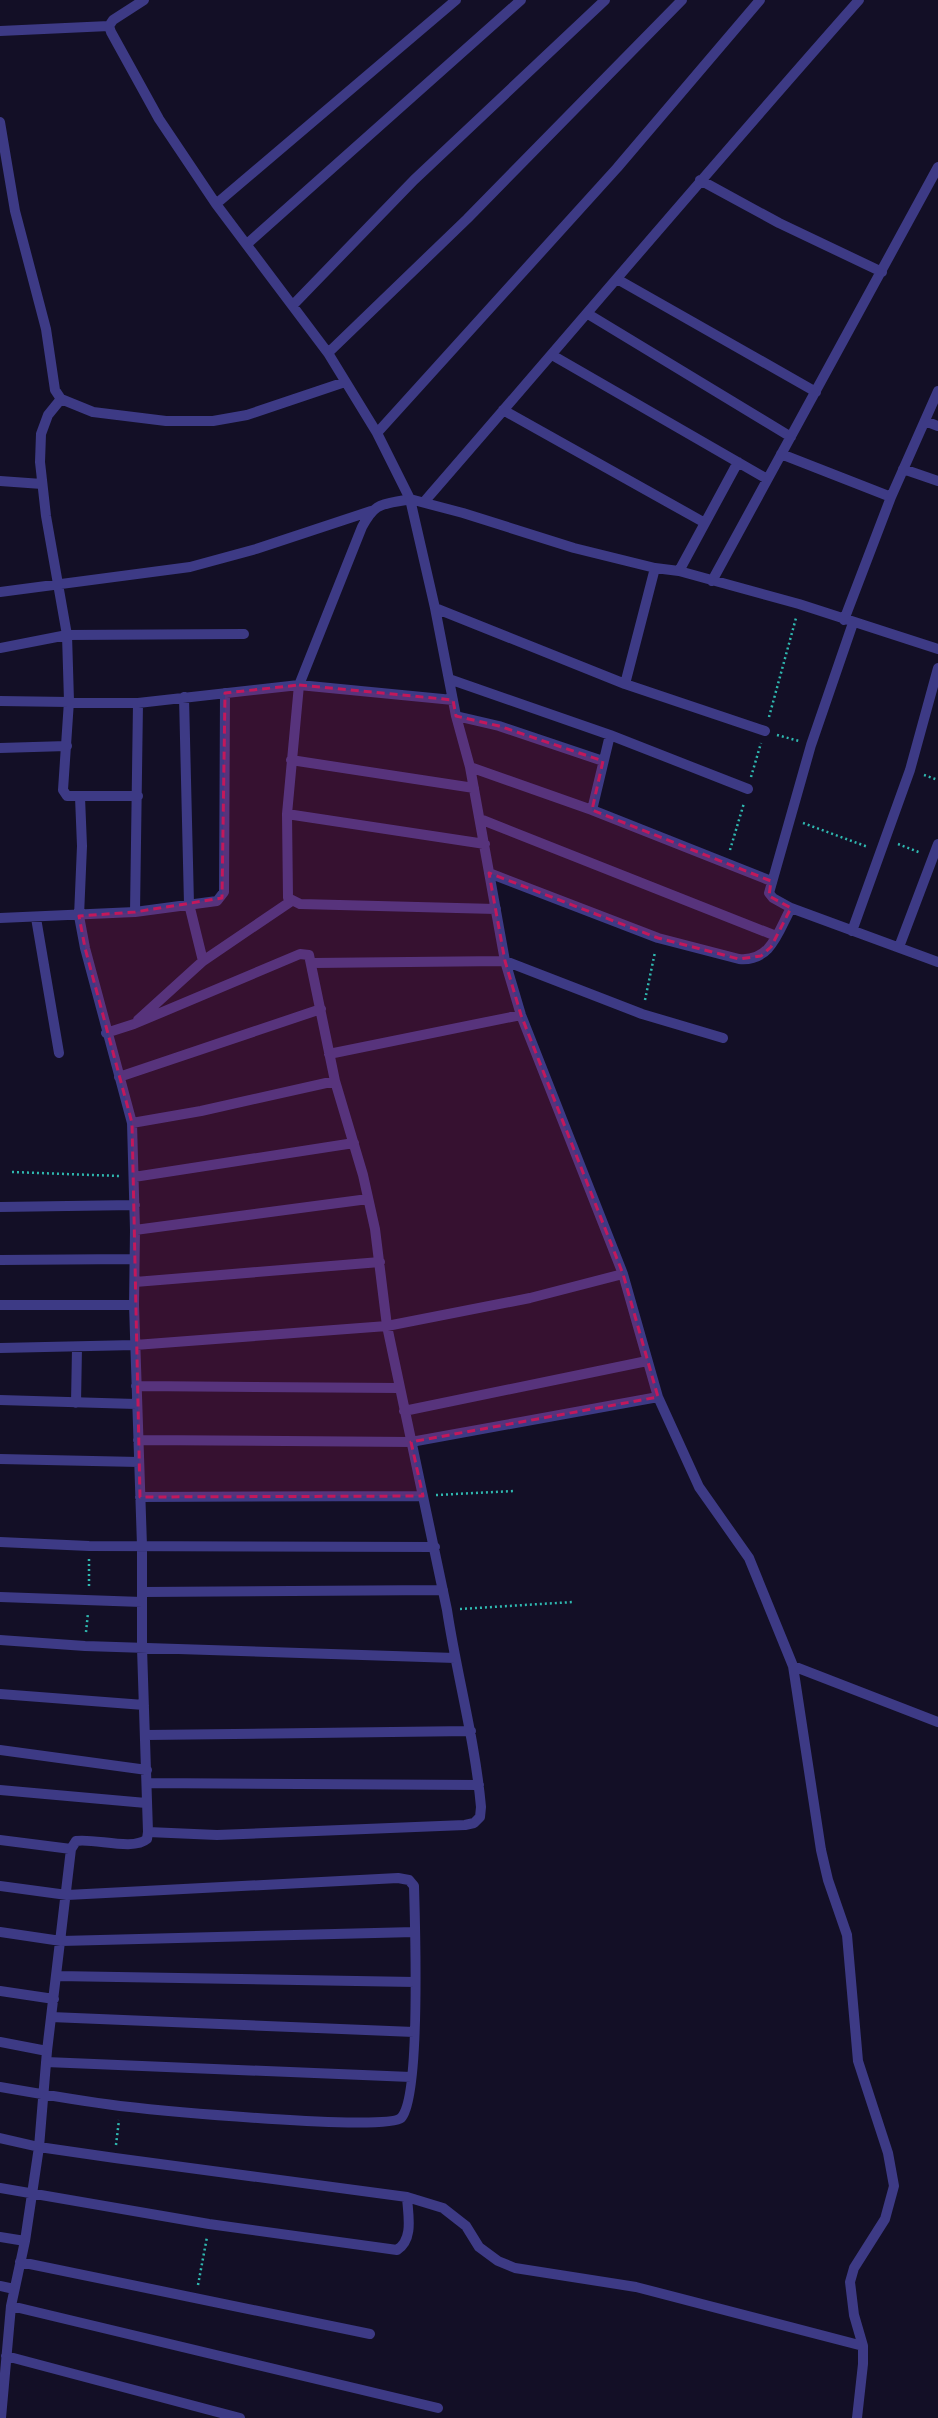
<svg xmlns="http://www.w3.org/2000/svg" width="938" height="2418" font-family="Helvetica,sans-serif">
	<rect width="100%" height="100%" fill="#130f26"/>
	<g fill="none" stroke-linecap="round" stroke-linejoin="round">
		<path stroke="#2fb8b0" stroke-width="2.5" stroke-dasharray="2 3" stroke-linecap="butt" d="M769,717L796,618
			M777,735L799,741
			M924,775L938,780
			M751,777L761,743
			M803,823L868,847
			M898,844L921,853
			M730,850L744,803
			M645,1000L655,952
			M12,1172L119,1176
			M436,1495L514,1491
			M89,1586V1559
			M460,1609L573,1602
			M86,1632L88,1613
			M116,2145L119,2120
			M198,2285L207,2237"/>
		<path stroke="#3d3a85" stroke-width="10" d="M144,0L113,20L109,26L111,32L159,119L216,204L328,353L377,433L410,499L463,513L574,548L655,568L679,571L799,604L938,649
			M0,31L109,26
			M0,122L15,211L46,329L55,390L61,399L93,412L166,421H213L247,415L345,382
			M700,180L779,223L882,272
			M216,204L456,0
			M247,244L521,0
			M617,279L816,392
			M293,305L414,180L605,0
			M588,314L791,437
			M328,353L467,219L682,0
			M552,355L767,479
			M61,399L48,415L41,434L40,462L46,516L67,635L69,701L63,790L67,796H138
			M503,410L705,523
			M925,421L938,426
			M377,433L617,168L760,0
			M781,454L891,497
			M903,469L938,481
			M0,481L42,484
			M424,502C569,335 712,166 859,0
			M679,571L738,462
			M712,581L938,167
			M0,592L190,567L256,549L371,511
			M435,608L625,684L765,731
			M844,620L891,497L938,391
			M853,623L811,745L769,893L773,898L791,908L938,962
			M0,648L67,635L244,634
			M449,679L610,735L748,789
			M625,684L655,568
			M184,697L189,904L203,961
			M0,701L138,703L299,685L453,700
			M456,716L499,726L603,761
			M0,748L67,746
			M291,760L474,788
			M470,767L592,810L771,881
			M592,810L610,735
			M287,814L485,844
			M480,819L776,936
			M489,873L658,938L739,959C771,962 778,932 791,908
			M496,909L300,904L288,898L287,814L299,685L362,527C376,501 382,505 410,499L435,608L456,716L470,767L505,961L521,1015L623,1274L658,1397L699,1487L749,1558L793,1666L938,1722
			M135,912L138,703
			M0,918L135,912L217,901L224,892L225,693
			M36,918L59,1053
			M852,931L910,770L938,668
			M899,947L938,844
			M313,963L505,961L642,1014L723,1038
			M138,1020L203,961L290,902
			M106,1033L134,1024L300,954L309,955L335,1081L363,1175L375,1229L387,1326L447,1610C457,1676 475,1740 481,1807L480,1817L474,1823L465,1825L217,1835L148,1832
			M329,1054L521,1015
			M119,1077L321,1009
			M132,1123L201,1111L335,1081
			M134,1177L354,1143
			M0,1207L135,1205
			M135,1230L368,1199
			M0,1260L134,1259
			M135,1282L380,1262
			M0,1305H134
			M0,1348L135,1345L387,1326L530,1298L623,1274
			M136,1386L399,1388
			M0,1400L136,1404
			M76,1403L77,1348
			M404,1411L647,1361
			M138,1440L411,1442L658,1397
			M0,1459L139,1462
			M140,1497L423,1496
			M0,1542L89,1546L435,1547
			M143,1592L443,1590
			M0,1597L142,1602
			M0,1640L85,1646L455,1658
			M793,1666L821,1850L828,1880L847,1935L858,2061L888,2153L894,2186L885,2219L854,2268L850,2282L854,2315L863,2346V2364L857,2418
			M0,1694L144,1705
			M146,1735L471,1731
			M0,1750L147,1770
			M147,1783L479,1785
			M0,1790L146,1803
			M0,1840L71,1849
			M0,1886L67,1895L398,1878L409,1880L414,1886C415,1921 421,2098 401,2118C386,2132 155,2110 120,2106C80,2101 40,2094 0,2087
			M0,1932L61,1941L415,1932
			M56,1976L415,1982
			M0,1991L54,1999
			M51,2017L414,2032
			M0,2042L47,2051
			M46,2062L411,2077
			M0,2138L39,2147L115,2158L407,2197L443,2208L466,2226L479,2247L498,2261L515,2268L636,2287L863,2346
			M0,2188L209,2224L397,2250C414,2239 408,2215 407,2197
			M0,2237L25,2241
			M20,2262L370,2334
			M0,2286L14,2289
			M11,2306L438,2408
			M6,2356L240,2418
			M1,2418L11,2306L25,2241L39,2147L47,2051L71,1849L76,1841C95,1838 133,1851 147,1839L148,1832L142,1648V1546L134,1305L135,1230L132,1123L85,948L79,916L82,846L80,797"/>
	</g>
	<path fill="#c2185b" fill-opacity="0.2" stroke="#c2185b" stroke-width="3" stroke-dasharray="8 5" stroke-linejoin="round" d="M299,685L453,700L456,716L499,726L603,761L592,810L771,881L769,896L791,908L771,947L761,956L739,959L658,938L489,873L505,961L521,1015L623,1274L658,1397L411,1442L423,1496L140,1497L132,1123L85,948L79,916L135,912L222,898L225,693Z"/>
</svg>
